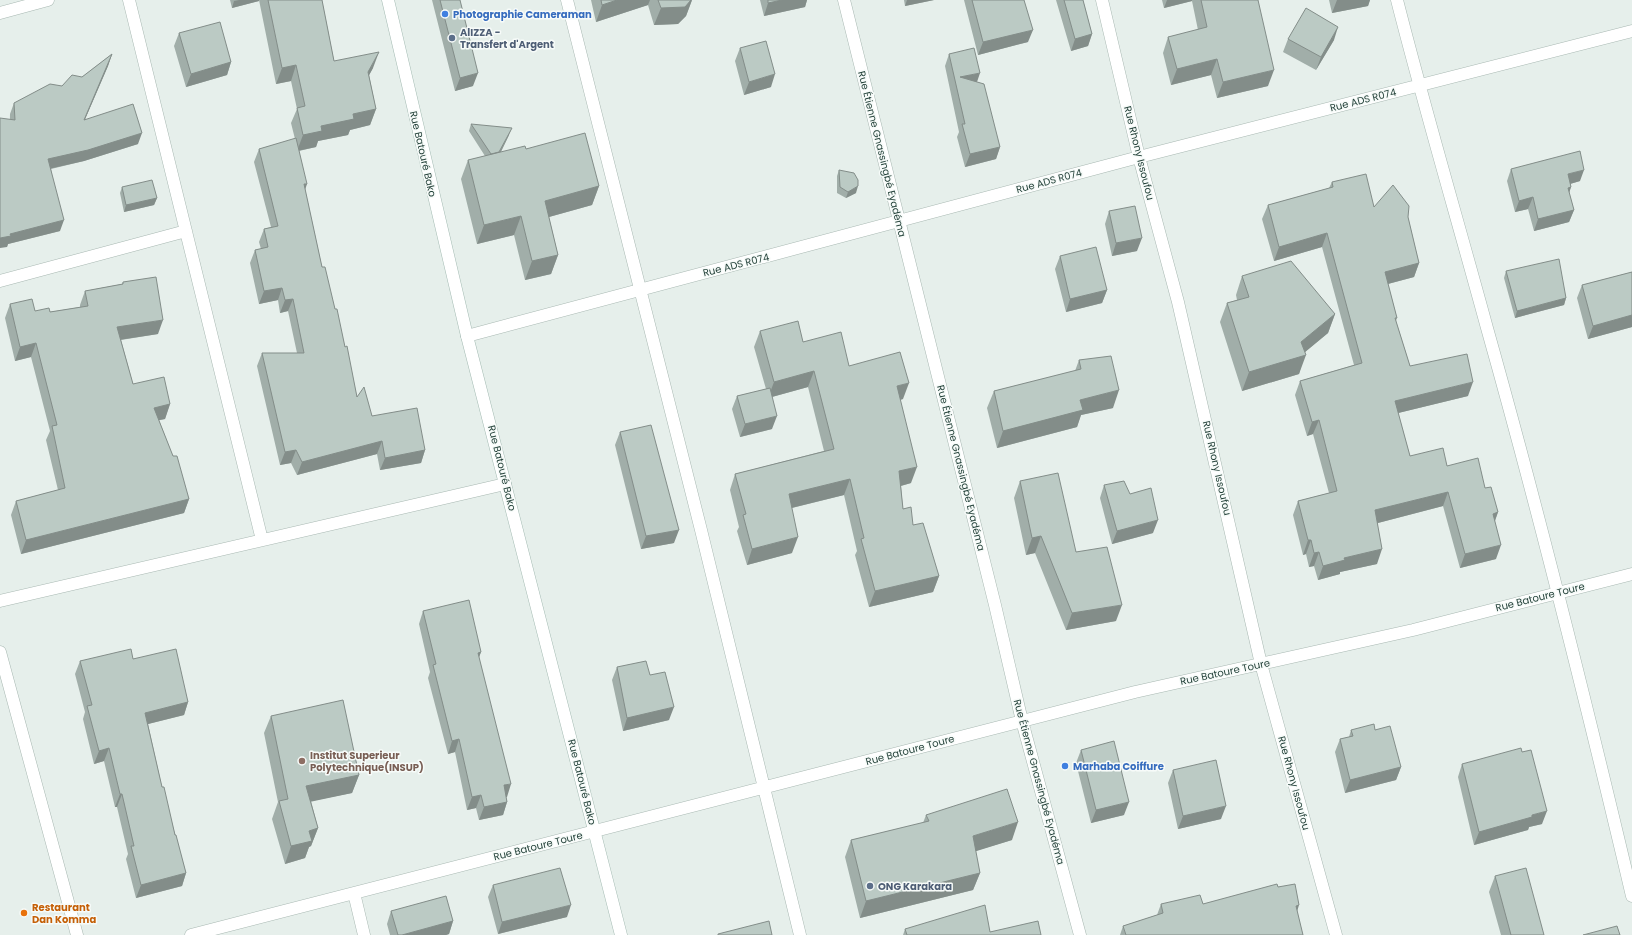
<svg xmlns="http://www.w3.org/2000/svg" width="1632" height="935" font-family="Poppins,sans-serif">
	<rect width="100%" height="100%" fill="#e6efeb"/>
	<g fill="none" stroke-linecap="round" stroke-linejoin="round">
		<g stroke="#a8b8b2" stroke-width="13">
			<path id="street" d="M129,0L262,540
				M567,0L701,530L800,935
				M844,0L995,605L1022,721L1080,935
				M1102,0L1139,157L1178,302L1261,664L1336,935
				M1397,0C1425,110 1457,218 1487,328C1540,516 1587,706 1632,896
				M0,13L48,0
				M0,281L186,231
				M467,336L1139,157L1632,31
				M0,601L505,484
				M0,652L77,935
				M354,893L364,935
				M191,935L1135,692L1413,630L1632,574"/>
		</g>
		<g stroke="#a4bbb3" stroke-width="13">
			<path id="secondary" d="M388,0L467,336L621,935"/>
		</g>
		<use href="#street" stroke="#fff" stroke-width="12"/>
		<use href="#secondary" stroke="#fff" stroke-width="12"/>
	</g>
	<path fill="#a1aea9" d="M230,0H322L334,61L373,68L369,75L376,109L370,125L350,130L348,135L318,141L316,147L299,151L305,189L322,267L335,309L345,347L357,397L372,416L425,450L421,463L380,470L377,454L297,475L291,463L280,465L257,366L262,353H297L288,311L280,313L278,300L259,304L250,263L255,250L261,249L259,242L264,229L271,227L254,162L259,149L295,139L291,123L297,109L291,81L276,84L259,0V1L232,8Z
		M432,0H460L473,86L455,91Z
		M591,0H692L686,16L678,24L654,25L648,5L596,22Z
		M760,0H807L805,7L764,16Z
		M904,0H934L905,6Z
		M964,0H1024L1028,42L978,55Z
		M1056,0H1083L1092,34L1088,46L1071,51Z
		M1162,0H1258L1268,86L1217,98L1211,75L1171,85L1163,53L1168,37L1198,30L1192,1L1164,8Z
		M1329,0H1370L1368,6L1332,13Z
		M179,33L231,62L227,75L186,87L174,46Z
		M1288,39L1334,40L1316,70L1283,52Z
		M740,48L771,87L744,95L735,61Z
		M112,54L108,66L85,119L138,144L84,161L51,169L60,231L8,244L7,247L10,114L14,103L62,86L82,77Z
		M949,54L977,82L1000,147L996,159L965,167L957,137L959,132L945,66Z
		M471,124L509,135L501,152L526,149L599,186L592,205L549,217L558,255L551,274L525,280L514,235L477,244L461,179L468,160L485,156L469,131Z
		M1511,169L1580,181L1570,184L1571,187L1569,193L1574,210L1569,222L1534,231L1528,209L1515,212L1507,181Z
		M839,170L856,193L846,198L837,193V176Z
		M1332,182L1374,207L1408,217L1419,263L1414,277L1388,284L1397,318L1396,321L1410,366L1468,396L1398,413L1410,456L1447,466L1485,488L1498,512L1495,521L1496,559L1460,568L1443,506L1378,523L1377,564L1340,572V574L1318,580L1314,566L1309,567L1306,554L1303,555L1293,515L1298,501L1329,493L1313,434L1307,436L1295,395L1300,381L1354,365L1322,247L1274,261L1262,219L1268,205L1329,188Z
		M122,187L157,198L154,205L124,212L120,193Z
		M1109,211L1137,251L1112,256L1105,224Z
		M1060,256L1107,290L1102,303L1066,312L1055,269Z
		M1506,271L1566,298L1564,305L1515,318L1504,278Z
		M1632,272V327L1588,339L1577,298L1582,285Z
		M1242,276L1335,314L1328,333L1305,352L1299,374L1242,391L1220,322L1227,303L1237,300L1236,295Z
		M123,282L158,334L121,340L133,384L170,404L165,419L159,420L189,499L184,513L21,554L11,515L16,501L58,490L46,440L50,431L31,357L15,361L5,318L10,304L35,311L50,312L80,307V305L85,291L122,284Z
		M760,331L803,342L849,366L903,399L900,400L911,483L901,486L903,509L913,525L939,576L933,592L869,607L855,555L857,551L844,495L792,508V553L747,565L737,531L739,527L730,490L735,474L824,451L808,387L772,397V429L740,437L732,409L737,396L766,389L754,347Z
		M1079,360L1113,408L1081,415L1077,427L997,448L987,408L994,391L1075,371Z
		M620,432L674,543L641,549L615,445Z
		M1020,481L1076,552L1116,621L1066,630L1035,553L1026,555L1014,498Z
		M1104,485L1130,494L1153,533L1112,544L1100,498Z
		M423,611L481,652L479,657L507,802L503,815L479,820L476,808L467,810L455,752L448,754L428,678L430,672L419,624Z
		M133,659L188,702L184,715L148,724L162,787L186,873L182,886L136,898L126,859L128,854L117,807H115L104,761L94,764L83,719L85,712L75,674L80,661Z
		M617,667L650,675L669,720L623,731L612,680Z
		M271,716L359,775L352,793L311,801L318,828L311,846L309,847L305,858L285,864L272,819L278,802L264,733Z
		M1351,730H1375L1401,767L1396,780L1345,793L1335,752L1340,739L1349,737Z
		M1081,750L1124,815L1091,823L1076,763Z
		M1462,764L1542,824L1529,827L1528,830L1474,845L1458,777Z
		M1173,770L1221,819L1178,829L1168,783Z
		M926,815L1012,840L975,851L980,873L973,890L860,918L845,857L851,840L923,823Z
		M1495,876L1544,935H1501L1489,892Z
		M493,885L567,917L498,934L488,897Z
		M1278,887L1297,911L1303,935H1120L1123,926L1157,915L1161,904H1203Z
		M391,911L453,921L449,934L446,935H390L387,924Z
		M905,929L990,932L1041,935H903Z"/>
	<path fill="#838d89" d="M239,0H259V1L232,8L234,1Z
		M617,0H650L648,5L596,22L602,5Z
		M692,0L686,16L678,24L654,25L661,8Z
		M782,0H807L805,7L764,16L768,3Z
		M907,0H934L905,6Z
		M1167,0H1192V1L1164,8Z
		M1337,0H1370L1368,6L1332,13Z
		M1338,27L1334,40L1316,70L1321,57Z
		M1033,30L1028,42L978,55L983,42Z
		M1092,34L1088,46L1071,51L1075,39Z
		M379,52L373,68L362,88L368,72Z
		M112,54L108,66L80,131L84,120Z
		M1217,59L1211,75L1171,85L1177,69Z
		M231,62L227,75L186,87L191,74Z
		M296,65L291,81L276,84L282,68Z
		M1274,70L1268,86L1217,98L1223,82Z
		M478,73L473,86L455,91L460,78Z
		M980,73L976,85L960,77Z
		M775,74L771,87L744,95L749,82Z
		M376,109L370,125L350,130L348,135L318,141L316,147L297,151L303,135L321,126L353,114Z
		M512,128L509,135L493,167L495,161Z
		M142,133L138,144L84,161L44,170L48,159Z
		M1000,147L996,159L965,167L970,154Z
		M1584,170L1580,181L1563,186L1568,174Z
		M304,184H307L303,196Z
		M599,186L592,205L538,220L545,201Z
		M858,186L856,193L846,198L848,192Z
		M1571,187L1567,199L1568,188Z
		M1533,197L1528,209L1515,212L1519,201Z
		M157,198L154,205L124,212L126,205Z
		M1574,210L1569,222L1534,231L1538,219Z
		M521,216L514,235L477,244L484,225Z
		M64,220L60,231L8,244L7,247L0,248V238L10,234Z
		M1327,233L1322,247L1274,261L1279,247Z
		M1142,238L1137,251L1112,256L1116,243Z
		M558,255L551,274L525,280L532,261Z
		M1419,263L1414,277L1380,286L1385,272Z
		M282,288L278,300L259,304L264,291Z
		M1107,290L1102,303L1066,312L1070,299Z
		M1566,298L1564,305L1515,318L1517,311Z
		M293,299L288,311L280,313L285,300Z
		M1335,314L1328,333L1299,357L1306,355L1299,374L1242,391L1249,372L1301,342Z
		M1632,315V327L1588,339L1593,326Z
		M163,320L158,334L112,341L117,327Z
		M36,343L31,357L15,361L20,347Z
		M814,371L808,387L768,398L774,382Z
		M1473,382L1468,396L1390,415L1395,401Z
		M909,383L903,399L891,402L897,386Z
		M1119,390L1113,408L1081,415L1077,427L997,448L1003,431L1080,400Z
		M170,404L165,419L149,422L154,408Z
		M777,416L772,429L740,437L745,424Z
		M1319,420L1313,434L1307,436L1312,422Z
		M382,441L377,454L297,475L302,462Z
		M296,450L291,463L280,465L285,452Z
		M425,450L421,463L380,470L385,458Z
		M917,467L911,483L893,488L899,471Z
		M850,479L844,495L783,510L789,494Z
		M1448,492L1443,506L1370,525L1375,510Z
		M189,499L184,513L21,554L26,540Z
		M1498,512L1493,526V514Z
		M1158,520L1153,533L1112,544L1117,531Z
		M679,530L674,543L641,549L646,536Z
		M1041,536L1035,553L1026,555L1032,538Z
		M798,537L792,553L747,565L752,549Z
		M1308,540H1311L1306,554L1303,555Z
		M1501,545L1496,559L1460,568L1465,554Z
		M1382,549L1377,564L1340,572V574L1318,580L1323,566L1344,558Z
		M1319,552L1314,566L1309,567L1314,553Z
		M939,576L933,592L869,607L875,591Z
		M1122,605L1116,621L1066,630L1072,613Z
		M481,652L476,665L478,653Z
		M188,702L184,715L140,726L145,713Z
		M674,707L669,720L623,731L627,718Z
		M459,739L455,752L448,754L452,741Z
		M109,748L104,761L94,764L99,751Z
		M1401,767L1396,780L1345,793L1350,780Z
		M359,775L352,793L300,804L306,786Z
		M511,784L507,797L499,798L504,785Z
		M120,794H122L117,807H115Z
		M481,795L476,808L467,810L472,797Z
		M507,802L503,815L479,820L484,807Z
		M1129,802L1124,815L1091,823L1096,810Z
		M1226,806L1221,819L1178,829L1183,816Z
		M1547,811L1542,824L1529,827L1528,830L1474,845L1479,832L1532,815Z
		M1018,822L1012,840L967,854L973,836Z
		M318,828L311,846L309,847L305,858L285,864L291,846L309,831Z
		M186,873L182,886L136,898L141,885Z
		M980,873L973,890L860,918L866,901Z
		M571,905L567,917L498,934L502,922Z
		M1299,905L1295,918L1296,906Z
		M453,921L449,934L446,935H402Z"/>
	<path fill="#bbcac4" stroke="#838d89" d="M268,0H322L334,61L379,52L368,72L376,109L353,114L354,119L321,126L322,131L303,135L297,108L305,106L296,65L282,68Z
		M440,0H460L478,73L460,78Z
		M601,0H617L602,5Z
		M658,0H691L685,7L661,8Z
		M768,0H782L768,3Z
		M972,0H1024L1033,30L983,42Z
		M1064,0H1083L1092,34L1075,39Z
		M1201,0H1258L1274,70L1223,82L1217,59L1177,69L1168,37L1207,27Z
		M1306,8L1338,27L1321,57L1288,39Z
		M220,22L231,62L191,74L179,33Z
		M766,41L775,74L749,82L740,48Z
		M974,48L980,73L960,77L984,84L1000,147L970,154L962,124H965L949,54Z
		M112,54L84,120L133,104L142,133L88,150L48,159L64,220L10,234L11,236L0,238V118L15,120L14,103L50,84L62,86L72,75L82,77Z
		M471,124L512,128L499,152L491,154Z
		M585,133L599,186L545,201L558,255L532,261L521,216L484,225L468,160L525,146L526,149Z
		M296,138L307,184H304L322,267H325L335,309H337L345,347L347,346L357,397L364,387L372,416L417,408L425,450L385,458L382,441L302,462L296,450L285,452L262,353H304L293,299L285,300L282,288L264,291L255,250L268,247L264,229L278,226L259,149Z
		M1580,151L1584,170L1568,174L1571,187L1568,188L1574,210L1538,219L1533,197L1519,201L1511,169Z
		M839,170L854,173L858,180V186L848,192L840,187Z
		M1366,174L1374,207L1393,185L1409,206L1408,217L1419,263L1385,272L1397,318H1395L1410,366L1467,354L1473,382L1395,401L1410,456L1443,448L1447,466L1478,458L1485,488L1491,487L1498,512L1493,514L1501,545L1465,554L1448,492L1375,510L1382,549L1344,558L1345,560L1323,566L1319,552L1314,553L1311,540H1308L1298,501L1337,491L1319,420L1312,422L1300,381L1362,363L1327,233L1279,247L1268,205L1333,187L1332,182Z
		M152,180L157,198L126,205L122,187Z
		M1135,206L1142,238L1116,243L1109,211Z
		M1096,247L1107,290L1070,299L1060,256Z
		M1559,259L1566,298L1517,311L1506,271Z
		M1291,261L1335,314L1301,342L1306,355L1249,372L1227,303L1249,297L1242,276Z
		M1632,272V315L1593,326L1582,285Z
		M156,277L163,320L117,327L133,384L164,377L170,404L154,408L173,456H177L189,499L26,540L16,501L65,488L52,426L57,425L36,343L20,347L10,304L32,299L35,311L49,308L50,312L88,306L85,291L123,284V282Z
		M798,321L803,342L841,332L849,366L900,352L909,383L897,386L917,467L899,471L903,509L911,507L913,525L923,523L939,576L875,591L861,539L864,538L850,479L789,494L798,537L752,549L743,515L746,514L735,474L834,449L814,371L774,382L760,331Z
		M1111,356L1119,390L1080,400L1083,410L1003,431L994,391L1081,369L1079,360Z
		M770,388L777,416L745,424L737,396Z
		M651,425L679,530L646,536L620,432Z
		M1058,473L1076,552L1107,547L1122,605L1072,613L1041,536L1032,538L1020,481Z
		M1124,481L1130,494L1151,488L1158,520L1117,531L1104,485Z
		M469,600L481,652L478,653L511,784L504,785L507,802L484,807L481,795L472,797L459,739L452,741L433,665L436,664L423,611Z
		M131,649L133,659L176,649L188,702L145,713L162,787H164L175,835H176L186,873L141,885L131,846H134L122,794H120L109,748L99,751L87,706L92,705L80,661Z
		M646,661L650,675L665,672L674,707L627,718L617,667Z
		M343,700L359,775L306,786L318,828L309,831L312,841L291,846L279,801L288,799L271,716Z
		M1374,724L1375,730L1390,726L1401,767L1350,780L1340,739L1353,736L1351,730Z
		M1114,741L1129,802L1096,810L1081,750Z
		M1521,748L1522,752L1531,750L1547,811L1532,815V817L1479,832L1462,764Z
		M1216,760L1226,806L1183,816L1173,770Z
		M1007,789L1018,822L973,836L980,873L866,901L851,840L929,821L926,815Z
		M560,868L571,905L502,922L493,885Z
		M1526,868L1544,935H1511L1495,876Z
		M1277,884L1278,887L1295,884L1299,905L1296,906L1303,935H1126L1123,926L1163,913L1161,904L1200,895L1203,904Z
		M446,896L453,921L402,935H398L391,911Z
		M985,905L990,932L1038,921L1041,935H907L905,929Z
		M769,921L772,935H718V934Z
		M1617,926L1620,935H1583Z"/>
	<g fill="#3f7fe0" stroke="#f7fbf9" stroke-width="1.5">
		<circle cx="445" cy="14" r="4"/>
		<circle cx="1065" cy="766" r="4"/>
	</g>
	<g fill="#5c6f8a" stroke="#f7fbf9" stroke-width="1.5">
		<circle cx="452" cy="38" r="4"/>
		<circle cx="870" cy="886" r="4"/>
	</g>
	<circle fill="#8d6e63" stroke="#f7fbf9" stroke-width="1.5" cx="302" cy="761" r="4"/>
	<circle fill="#e8710a" stroke="#f7fbf9" stroke-width="1.5" cx="24" cy="913" r="4"/>
	<g text-anchor="middle" dominant-baseline="central" stroke-width="3" stroke-linejoin="round" paint-order="stroke">
		<g font-size="10" font-weight="bold" fill="#366cbe" stroke="#f7fbf9" text-anchor="start">
			<text x="453" y="14">Photographie Cameraman</text>
			<text x="1073" y="766">Marhaba Coiffure</text>
		</g>
		<g font-size="10" font-weight="bold" fill="#4e5e75" stroke="#f7fbf9" text-anchor="start">
			<text x="460" y="32">AlIZZA -<tspan x="460" dy="12">Transfert d'Argent</tspan></text>
			<text x="878" y="886">ONG Karakara</text>
		</g>
		<g font-size="10" fill="#24423a" stroke="#f7fbf9">
			<text transform="translate(1363 100) rotate(-14)">Rue ADS R074</text>
			<text transform="translate(1139 153) rotate(76)">Rue Rhony Issoufou</text>
			<text transform="translate(423 154) rotate(77)">Rue Batouré Bako</text>
			<text transform="translate(882 154) rotate(76)">Rue Étienne Gnassingbé Eyadéma</text>
			<text transform="translate(1049 181) rotate(-15)">Rue ADS R074</text>
			<text transform="translate(736 265) rotate(-14)">Rue ADS R074</text>
			<text transform="translate(502 468) rotate(76)">Rue Batouré Bako</text>
			<text transform="translate(961 468) rotate(76)">Rue Étienne Gnassingbé Eyadéma</text>
			<text transform="translate(1217 468) rotate(77)">Rue Rhony Issoufou</text>
			<text transform="translate(1540 597) rotate(-14)">Rue Batoure Toure</text>
			<text transform="translate(1225 672) rotate(-12)">Rue Batoure Toure</text>
			<text transform="translate(910 750) rotate(-15)">Rue Batoure Toure</text>
			<text transform="translate(582 782) rotate(76)">Rue Batouré Bako</text>
			<text transform="translate(1039 782) rotate(75)">Rue Étienne Gnassingbé Eyadéma</text>
			<text transform="translate(1294 783) rotate(75)">Rue Rhony Issoufou</text>
			<text transform="translate(538 846) rotate(-14)">Rue Batoure Toure</text>
		</g>
		<g font-size="10" font-weight="bold" fill="#785e54" stroke="#f7fbf9" text-anchor="start">
			<text x="310" y="755">Institut Superieur<tspan x="310" dy="12">Polytechnique(INSUP)</tspan></text>
		</g>
		<g font-size="10" font-weight="bold" fill="#c56008" stroke="#f7fbf9" text-anchor="start">
			<text x="32" y="907">Restaurant<tspan x="32" dy="12">Dan Komma</tspan></text>
		</g>
	</g>
</svg>
